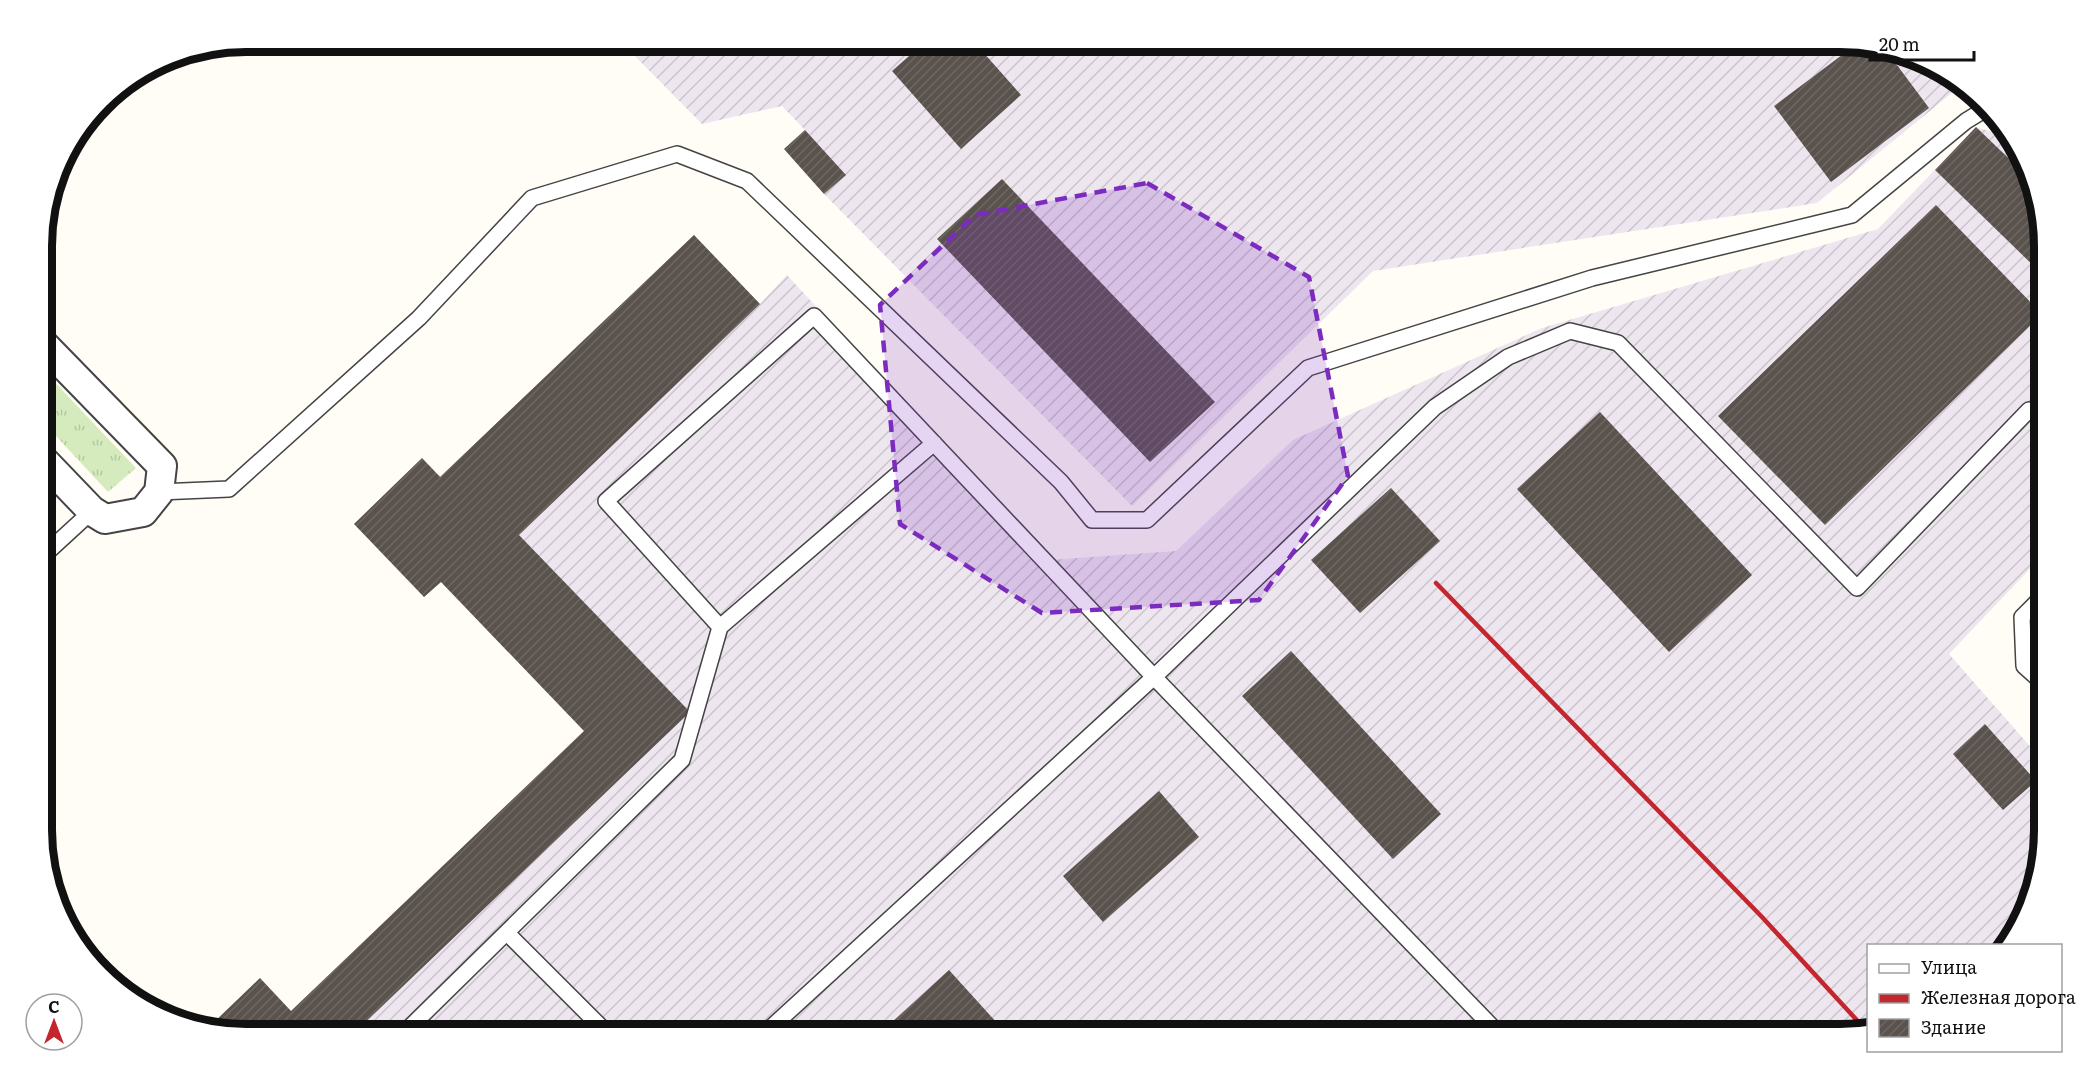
<svg xmlns="http://www.w3.org/2000/svg" width="2086" height="1076" font-family="Literata,serif">
	<defs>
		<pattern id="industrial-furrows" width="10" height="10" patternUnits="userSpaceOnUse" patternTransform="scale(1.5)"><rect width="10" height="10" fill="#eee6ef"/><path d="M-1 1l2-2M0 10L10 0M9 11l2-2" fill="none" stroke="#cbc4cc"/></pattern>
		<pattern id="grass-tufts" width="24" height="20" patternUnits="userSpaceOnUse" patternTransform="scale(1.5)"><rect width="24" height="20" fill="#d5ebbd"/><path d="M3 7l-1-3M5 7V3M7 7l1-3M15 17l-1-3M17 17v-4M19 17l1-3" fill="none" stroke="#b6c8a1"/></pattern>
		<pattern id="building-hatch" width="6" height="6" patternUnits="userSpaceOnUse" patternTransform="scale(1.5)"><rect width="6" height="6" fill="#5a524d"/><path d="M-1 1l2-2M0 6l6-6M5 7l2-2" fill="none" stroke="#6d6662"/></pattern>
	</defs>
	<rect width="100%" height="100%" fill="#fffdf5"/>
	<path fill="url(#industrial-furrows)" d="M621,42H1839L1930,63L1958,88L1817,203L1373,271L1132,506L824,194L784,149L805,130L782,106L702,124Z
		M1976,127L2011,138L2042,220L2043,555L1949,654L2044,762V830L2023,920L2000,945L1868,946V1028L1852,1034H247L212,1026L291,1011L584,731L441,582L424,597L354,524L422,458L441,477L694,235L760,304L787,275L1050,560L1176,551L1293,440L1542,328L1878,229Z"/>
	<path fill="url(#grass-tufts)" d="M43,370L136,468L108,492L43,422Z"/>
	<path fill="url(#building-hatch)" d="M925,42H974L1021,95L961,149L892,71Z
		M1854,46L1888,53L1929,108L1831,182L1774,106Z
		M1976,127L2024,173L2042,220V274L1935,170Z
		M805,130L846,175L824,194L784,149Z
		M1002,179L1215,402L1150,462L937,239Z
		M1936,205L2042,314L1825,525L1718,416Z
		M694,235L760,304L519,535L690,712L353,1034H247L210,1026L260,978L291,1011L584,731L441,582L424,597L354,524L422,458L440,477Z
		M1600,412L1752,575L1669,652L1517,489Z
		M1391,488L1440,541L1360,613L1311,560Z
		M1291,651L1441,814L1393,859L1242,696Z
		M1985,724L2036,781L2003,810L1953,754Z
		M1159,791L1199,837L1103,922L1063,876Z
		M949,970L1007,1034H879Z
		M1387,1020L1403,1034H1375Z"/>
	<g fill="none" stroke-linecap="round" stroke-linejoin="round">
		<g stroke="#444" stroke-width="18">
			<path id="service" d="M934,443L720,627L606,501L814,316L1154,677L1499,1034
				M159,492L229,489L419,318L532,198L677,154L747,181L1061,482L1092,520H1147L1308,368L1592,278L1852,215L1966,121L1984,110
				M43,556L92,511
				M2043,596L2022,617L2024,666L2044,684
				M507,933L608,1034
				M403,1034L682,760L720,627
				M764,1034L1154,677L1435,407L1508,357L1570,331L1618,343L1857,588L2029,410"/>
		</g>
		<g stroke="#444" stroke-width="32">
			<path id="minor" d="M43,344L162,466L159,492L143,512L105,519L92,511L43,460"/>
		</g>
		<use href="#service" stroke="#fff" stroke-width="15"/>
		<use href="#minor" stroke="#fff" stroke-width="28"/>
		<path stroke="#c4262e" stroke-width="4.5" d="M1436,583L1762,917L1865,1029"/>
	</g>
	<path fill="#7b2cbf" fill-opacity="0.2" stroke="#7b2cbf" stroke-width="4.5" stroke-dasharray="12 8" stroke-linejoin="round" d="M1147,183L1309,277L1348,476L1259,600L1042,613L900,524L880,305L975,215Z"/>
	<path d="M0 0H2086V1076H0ZM246 52H1840A194 194 0 0 1 2034 246V830A194 194 0 0 1 1840 1024H246A194 194 0 0 1 52 830V246A194 194 0 0 1 246 52Z" fill="#fff" fill-rule="evenodd"/>
	<path fill="none" stroke="#111" stroke-width="8" d="M246 52H1840A194 194 0 0 1 2034 246V830A194 194 0 0 1 1840 1024H246A194 194 0 0 1 52 830V246A194 194 0 0 1 246 52Z"/>
	<rect x="1867" y="944" width="195" height="108" fill="#ffffff" stroke="#a0a0a0" stroke-width="1.5"/>
	<rect x="1879" y="964" width="30" height="9" fill="#ffffff" stroke="#a0a0a0" stroke-width="1.5"/>
	<text x="1921" y="974" font-size="18" fill="#111111">Улица</text>
	<rect x="1879" y="994" width="30" height="9" fill="#c4262e" stroke="#a0a0a0" stroke-width="1.5"/>
	<text x="1921" y="1004" font-size="18" fill="#111111">Железная дорога</text>
	<rect x="1879" y="1019" width="30" height="18" fill="url(#building-hatch)" stroke="#a0a0a0" stroke-width="1.5"/>
	<text x="1921" y="1034" font-size="18" fill="#111111">Здание</text>
	<g transform="translate(54 1022)"><circle r="28" fill="#ffffff" stroke="#a0a0a0" stroke-width="1.5"/>
	<path d="M0-4.5L10 22L0 15L-10 22Z" fill="#c4262e"/>
	<text y="-9" font-size="16" font-weight="bold" text-anchor="middle" fill="#111111">С</text>
	</g>
	<path d="M1870 51v9h104v-9" fill="none" stroke="#111111" stroke-width="3"/>
	<text x="1879" y="51" font-size="18" fill="#111111" stroke="#ffffff" stroke-width="4.5" paint-order="stroke">20 m</text>
</svg>
